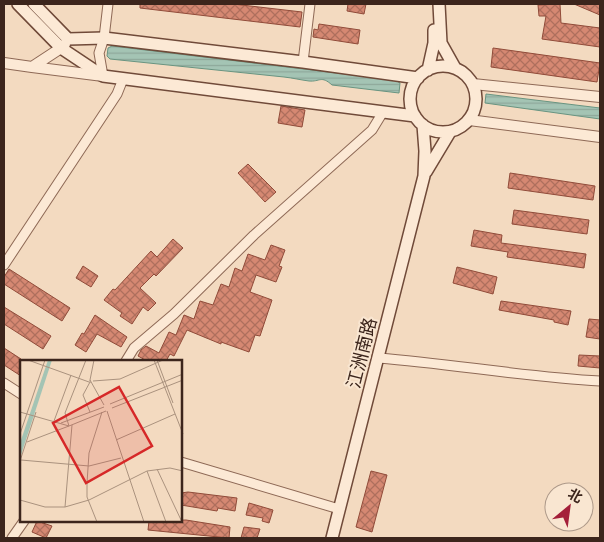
<svg xmlns="http://www.w3.org/2000/svg" width="604" height="542" font-family="Bitter,'Noto Sans SC',serif">
	<defs>
		<pattern id="water-rules" width="6" height="5" patternUnits="userSpaceOnUse" patternTransform="scale(1.25)"><rect width="6" height="5" fill="#a4c4b4"/><path d="M0 2.5h6" fill="none" stroke="#8ea89a"/></pattern>
		<pattern id="building-cross-hatch" width="8" height="8" patternUnits="userSpaceOnUse" patternTransform="scale(1.25)"><rect width="8" height="8" fill="#d58872"/><path d="M0 0l8 8M0 8l8-8" fill="none" stroke="#ae6f5d"/></pattern>
	</defs>
	<rect width="100%" height="100%" fill="#f3dac0"/>
	<path fill="url(#water-rules)" stroke="#699481" d="M112,46L395,80L400,83L399,93L332,85C321,75 320,82 309,81C301,80 293,78 284,77L110,59L107,56L108,48Z
		M486,94L600,108V119L485,103Z"/>
	<path fill="url(#building-cross-hatch)" stroke="#904b39" d="M140,4H233L302,12L300,27L140,8Z
		M348,4H366L364,14L347,11Z
		M560,4L561,23L600,28V47L542,39L546,16H539L538,5Z
		M574,4H600V15Z
		M319,24L360,30L358,44L313,37L314,29L318,30Z
		M493,48L600,63L597,82L491,67Z
		M281,106L305,110L302,127L278,123Z
		M248,164L276,192L265,202L238,173Z
		M510,173L595,186L593,200L508,188Z
		M514,210L589,220L587,234L512,224Z
		M474,230L502,235L501,243L586,254L584,268L507,257L508,252L471,246Z
		M173,239L183,248L156,276L154,274L140,288L156,303L148,311L143,307L132,324L120,316L122,313L104,300L113,289L115,290L151,251L157,257Z
		M271,245L285,250L279,266L282,267L276,282L256,275L250,292L272,300L260,336L255,335L249,352L221,342V344L187,330L174,356L170,354L166,361H147L138,356L141,350L146,346L159,353L169,332L176,335L184,315L194,319L200,301L213,305L221,284L229,287L235,268L242,271L248,254L265,260Z
		M83,266L98,276L91,287L76,278Z
		M457,267L497,277L493,294L453,283Z
		M9,269L70,308L62,321L4,284V277Z
		M501,301L571,311L568,325L554,322V320L499,310Z
		M4,307L51,336L43,349L4,324Z
		M95,315L127,337L121,347L97,334L86,352L75,345L82,333L84,334Z
		M589,319L600,320V339L586,337Z
		M4,348L21,359V376L4,365Z
		M579,355L600,356V368L578,366Z
		M371,471L387,475L372,532L356,527Z
		M188,492L237,498L235,511L218,508L217,511L181,505V493Z
		M249,503L273,510L269,523L262,521L263,518L246,515Z
		M186,520L230,527L229,538L148,530L149,521Z
		M37,521L52,526L46,538L32,532Z
		M244,527L260,529L257,538H241Z"/>
	<g fill="none" stroke-linecap="round" stroke-linejoin="round">
		<g stroke="#8e6956" stroke-width="11">
			<path id="minor" d="M303,62L310,4
				M103,76L99,53L104,38L108,4
				M4,265L117,94L123,79
				M379,358C453,364 526,377 600,381
				M126,361L134,348L174,314L254,235L372,130L383,112
				M4,383L21,394
				M181,462L339,509
				M12,538L24,521"/>
		</g>
		<g stroke="#8e6956" stroke-width="12">
			<path id="tertiary" d="M4,63L32,67L61,48L65,44
				M32,67L103,76
				M473,84L600,97
				M469,120L600,137"/>
		</g>
		<g stroke="#704a39" stroke-width="14">
			<path id="secondary" d="M18,4L61,48L103,76L415,116
				M34,4L68,39L104,38L303,62L418,78
				M439,4L441,43L455,68
				M410 99a33 33 0 1 1 66 0a33 33 0 1 1-66 0Z
				M428,70L434,43V30
				M426,172L450,132
				M332,538L424,176L425,151L423,125"/>
		</g>
		<use href="#minor" stroke="#fce9d5" stroke-width="9"/>
		<use href="#tertiary" stroke="#fce9d5" stroke-width="10"/>
		<use href="#secondary" stroke="#fce9d5" stroke-width="11"/>
	</g>
	<g text-anchor="middle" dominant-baseline="central" stroke-width="4" stroke-linejoin="round" paint-order="stroke">
		<g font-size="18" fill="#3c251c" stroke="#f9e6d1">
			<text transform="translate(362 353) rotate(-76)">江洲南路</text>
		</g>
	</g>
	<g transform="translate(20 360)">
		<rect width="162" height="162" fill="#f3dac0"/>
		<path d="M28,0H32L0,98V83Z" fill="#a4c4b4"/>
		<path fill="none" stroke="#aa927e" stroke-width="1" d="M8,0L69,22M134,0L163,74M137,0L153,43M70,20L74,0M73,21L100,19L143,0M70,22L63,35L70,52M70,23V20L84,45M90,44L163,14M92,48L163,20M87,51L124,162M0,52L49,66L86,51M34,61L51,15M41,63L84,47M41,69L49,66L45,53L66,0M0,74L25,0M96,80L155,54M7,82L41,69M1,100L69,106L101,98M0,101L16,52M137,109L162,162M127,111L146,162M0,140L25,147H45L69,140L127,111L150,108L163,111M45,147L52,65M77,162L67,137V123L69,93L82,52"/>
		<path fill="#d62828" fill-opacity="0.15" stroke="#d62828" stroke-width="2.5" d="M99,27L132,86L66,123L33,63Z"/>
		<rect width="162" height="162" fill="none" stroke="#3c251c" stroke-width="2.5"/>
	</g>
	<rect width="604" height="542" fill="none" stroke="#3c251c" stroke-width="10"/>
	<g transform="translate(569 507) rotate(29)"><circle r="24" fill="#f9e6d1" stroke="#ad9989"/>
	<path d="M0-4L9 19L0 12L-9 19Z" fill="#a41f39"/>
	<text y="-8" font-size="14" font-weight="bold" text-anchor="middle" fill="#3c251c">北</text>
	</g>
</svg>
